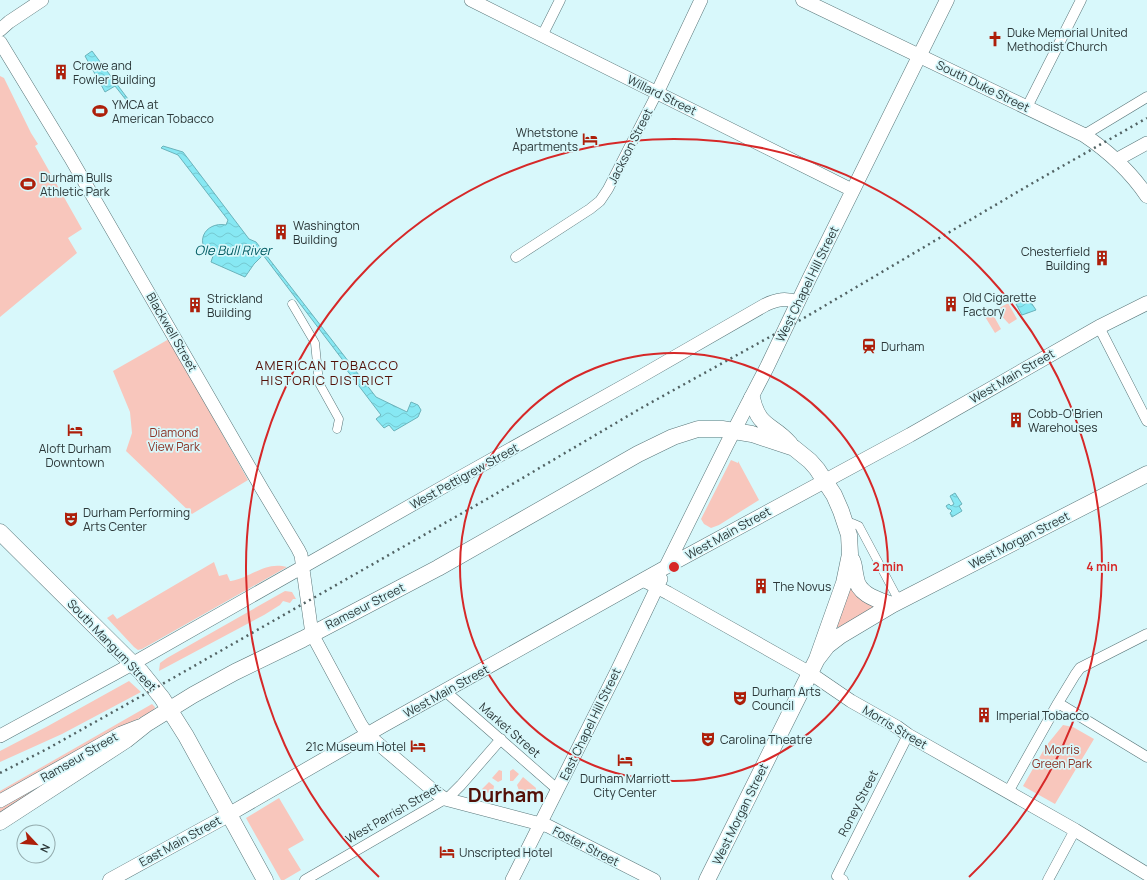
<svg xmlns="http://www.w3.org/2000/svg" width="1147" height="880" font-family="Manrope,sans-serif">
	<defs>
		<pattern id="water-waves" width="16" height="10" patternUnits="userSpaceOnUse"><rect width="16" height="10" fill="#87e8f3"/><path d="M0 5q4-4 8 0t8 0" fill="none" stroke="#75c8d1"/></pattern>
	</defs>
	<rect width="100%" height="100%" fill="#d8f8fb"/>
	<path fill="#f8c6bc" d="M0,76L4,78L31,133L38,144L35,146L82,229L68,238L77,253L0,317Z
		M1008,303L1017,319L1009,324L996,310Z
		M991,311L1001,329L995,333L984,315Z
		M169,339L248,480L192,514L126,451L132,433L130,412L113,371Z
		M731,460L738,463V461L759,500L719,525L711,528L704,524L701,519Z
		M214,562L219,576L227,574L230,581H231C252,577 265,561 287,567L142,649L138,650L134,647L107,618L113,614L117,619Z
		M850,583L881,604L839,627H837L836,626Z
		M285,591L292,592L296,599H293L290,603L283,601L280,605L264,615L159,671L160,663L167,658Z
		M129,681L141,692L62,734L0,762V751L48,726Z
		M152,704L155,707L154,710L0,795V791Z
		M1063,725L1073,727L1094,739L1055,804L1023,786L1046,746Z
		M513,769L519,774L513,781H510V771Z
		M499,770L502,771V780L498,782L492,778Z
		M523,777L536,788L535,793H520L517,785Z
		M489,782L494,786L493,792L484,793L482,789Z
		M41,786L0,816V807Z
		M279,798L304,840L288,849L301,870L284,880H281L246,818Z"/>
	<path fill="url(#water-waves)" stroke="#6bb3bb" d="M92,51L128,99L126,100L115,86L105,92L85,56Z
		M163,146L183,152L249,239L256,242L376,397L407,412L411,402L418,405L421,410L418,417L394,431L389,425L384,428L376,419L381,415L346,369L348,367L263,255L254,264L245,277L211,262L213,256C193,245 204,221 226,225L228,220L178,155L161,148Z
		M1028,298L1036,310L1022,315L1016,304Z
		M955,493L962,504L959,506L962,511L952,517L950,513L952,511L950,509H948L946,506L949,504L951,506L954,504L950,496Z"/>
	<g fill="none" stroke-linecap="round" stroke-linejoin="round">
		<g stroke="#597679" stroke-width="9">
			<path id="pedestrian" d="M292,304L315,343L319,383L339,419L337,429
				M845,523H852L859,526L899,601"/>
		</g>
		<g stroke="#597679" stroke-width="11">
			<path id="minor" d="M542,36L560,0
				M1027,107L1081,0
				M1084,135L1147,97
				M516,257L590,209L600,201L608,189L657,93
				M1099,327L1147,421
				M445,691L557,789
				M1058,703L1147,757
				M1008,792L1058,703L1075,675L1080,668L1147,634
				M305,880L450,796L461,785L501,739
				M843,880L837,876L908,735
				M1048,880L1075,830"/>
		</g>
		<g stroke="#597679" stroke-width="14">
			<path id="tertiary" d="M471,0L852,190
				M0,30L9,22L42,0
				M0,42L70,157L262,489L298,549L301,555L312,634L361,725L368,735L435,792L445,799L548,826L654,880
				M657,93L701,0
				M1116,160L1147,143
				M643,580L668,593L810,673L851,701L897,727L908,735L1075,830L1147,874
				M0,736L132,664L459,478L638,378L765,305C777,299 786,298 798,302
				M0,801L121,733L139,726
				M512,880L617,671L661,579"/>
		</g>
		<g stroke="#597679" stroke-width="15">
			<path id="secondary" d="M803,0L1084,135C1108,151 1130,171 1147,196
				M666,567L727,444L767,367L809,279L947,0
				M110,880L221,819L382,726L666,567L910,435L1099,327L1147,303"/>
		</g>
		<g stroke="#597679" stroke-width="17">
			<path id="primary" d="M752,398C759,429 772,423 790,444
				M0,532L141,672L162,698L186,736L265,880
				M852,560C855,566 854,571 856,578C858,595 879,600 892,605
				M0,822L126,740L146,724L193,695L235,672L303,639L438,568L638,454L673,437L698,429H722L752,434L794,448L810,461L817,469L834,495L841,511L849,535L850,554L844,583L817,659
				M707,880L817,659L827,646L840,636L892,605L1147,474"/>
		</g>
		<use href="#pedestrian" stroke="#fff" stroke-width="8"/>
		<use href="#minor" stroke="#fff" stroke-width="10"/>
		<use href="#tertiary" stroke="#fff" stroke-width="13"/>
		<use href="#secondary" stroke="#fff" stroke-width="14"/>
		<use href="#primary" stroke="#fff" stroke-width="16"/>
		<path stroke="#526364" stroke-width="2.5" stroke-dasharray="2 4" stroke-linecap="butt" d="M0,773L47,749L145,694L487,499L643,407L804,318L1031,184L1147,118"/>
	</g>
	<g fill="none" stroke="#d62828" stroke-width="2">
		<circle cx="674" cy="567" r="214"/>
		<path d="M379 877A428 428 0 1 1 969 877"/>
	</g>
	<defs>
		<g id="church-bare" transform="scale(1.2)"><path d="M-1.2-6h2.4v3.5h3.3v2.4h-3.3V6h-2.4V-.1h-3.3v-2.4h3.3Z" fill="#ad1f0a" stroke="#d8f8fb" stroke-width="2.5" paint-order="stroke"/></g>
		<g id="building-bare" transform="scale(1.2)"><path d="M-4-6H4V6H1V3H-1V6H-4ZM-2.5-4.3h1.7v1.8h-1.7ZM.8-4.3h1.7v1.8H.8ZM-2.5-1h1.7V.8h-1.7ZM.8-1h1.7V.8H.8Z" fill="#ad1f0a" stroke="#d8f8fb" stroke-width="2.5" paint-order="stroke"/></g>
		<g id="stadium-bare" transform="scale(1.2)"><path d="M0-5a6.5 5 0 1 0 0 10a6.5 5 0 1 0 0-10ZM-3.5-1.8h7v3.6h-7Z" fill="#ad1f0a" stroke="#d8f8fb" stroke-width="2.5" paint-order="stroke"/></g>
		<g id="hotel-bare" transform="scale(1.2)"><path d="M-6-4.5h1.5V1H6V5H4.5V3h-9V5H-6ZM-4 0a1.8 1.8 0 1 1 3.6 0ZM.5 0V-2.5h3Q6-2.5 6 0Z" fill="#ad1f0a" stroke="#d8f8fb" stroke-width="2.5" paint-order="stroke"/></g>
		<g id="station-bare" transform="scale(1.2)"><path d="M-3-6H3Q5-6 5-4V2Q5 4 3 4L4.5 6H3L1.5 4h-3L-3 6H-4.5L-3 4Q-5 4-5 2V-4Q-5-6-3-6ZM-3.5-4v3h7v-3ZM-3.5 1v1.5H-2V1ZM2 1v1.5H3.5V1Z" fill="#ad1f0a" stroke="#d8f8fb" stroke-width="2.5" paint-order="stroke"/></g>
		<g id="theatre-bare" transform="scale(1.2)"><path d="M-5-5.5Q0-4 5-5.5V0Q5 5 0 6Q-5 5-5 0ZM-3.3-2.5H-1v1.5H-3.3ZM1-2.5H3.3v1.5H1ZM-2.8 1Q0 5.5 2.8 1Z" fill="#ad1f0a" stroke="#d8f8fb" stroke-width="2.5" paint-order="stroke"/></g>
	</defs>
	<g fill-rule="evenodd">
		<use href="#church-bare" x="995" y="39"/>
		<use href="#building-bare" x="61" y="72"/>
		<use href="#stadium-bare" x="100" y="111"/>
		<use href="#hotel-bare" x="590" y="139"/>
		<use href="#stadium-bare" x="28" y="184"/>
		<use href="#building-bare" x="281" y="232"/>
		<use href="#building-bare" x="1102" y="258"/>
		<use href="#building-bare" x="951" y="304"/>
		<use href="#building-bare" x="195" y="305"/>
		<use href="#station-bare" x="869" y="346"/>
		<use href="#building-bare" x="1016" y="420"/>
		<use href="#hotel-bare" x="75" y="430"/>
		<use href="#theatre-bare" x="71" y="519"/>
		<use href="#building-bare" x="761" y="586"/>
		<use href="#theatre-bare" x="740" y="698"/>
		<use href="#building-bare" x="984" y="715"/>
		<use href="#theatre-bare" x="708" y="739"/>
		<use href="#hotel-bare" x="418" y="746"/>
		<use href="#hotel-bare" x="625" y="760"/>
		<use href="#hotel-bare" x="447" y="852"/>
	</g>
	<g text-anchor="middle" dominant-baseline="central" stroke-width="3.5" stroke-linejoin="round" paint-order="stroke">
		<g font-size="12" fill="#2b3738" stroke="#d8f8fb" text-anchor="start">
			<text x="1007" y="32">Duke Memorial United<tspan x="1007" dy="14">Methodist Church</tspan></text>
			<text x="73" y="65">Crowe and<tspan x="73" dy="14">Fowler Building</tspan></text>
			<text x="112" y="104">YMCA at<tspan x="112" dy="14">American Tobacco</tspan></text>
			<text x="578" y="132" text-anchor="end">Whetstone<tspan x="578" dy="14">Apartments</tspan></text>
			<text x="40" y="177">Durham Bulls<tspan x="40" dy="14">Athletic Park</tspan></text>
			<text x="293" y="225">Washington<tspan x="293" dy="14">Building</tspan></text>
			<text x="1090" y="251" text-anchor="end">Chesterfield<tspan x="1090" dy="14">Building</tspan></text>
			<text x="963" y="297">Old Cigarette<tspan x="963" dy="14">Factory</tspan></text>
			<text x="207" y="298">Strickland<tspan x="207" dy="14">Building</tspan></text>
			<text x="881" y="346">Durham</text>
			<text x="1028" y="413">Cobb-O'Brien<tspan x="1028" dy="14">Warehouses</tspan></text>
			<text x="75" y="448" text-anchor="middle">Aloft Durham<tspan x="75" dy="14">Downtown</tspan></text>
			<text x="83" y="512">Durham Performing<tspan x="83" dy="14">Arts Center</tspan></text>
			<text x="773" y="586">The Novus</text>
			<text x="752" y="691">Durham Arts<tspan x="752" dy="14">Council</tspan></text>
			<text x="996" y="715">Imperial Tobacco</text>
			<text x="720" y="739">Carolina Theatre</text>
			<text x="406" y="746" text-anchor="end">21c Museum Hotel</text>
			<text x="625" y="778" text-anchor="middle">Durham Marriott<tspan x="625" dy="14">City Center</tspan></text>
			<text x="459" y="852">Unscripted Hotel</text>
		</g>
		<g font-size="12" fill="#2b3738" stroke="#d8f8fb">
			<text transform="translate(983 86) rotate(26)">South Duke Street</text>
			<text transform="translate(662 95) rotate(26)">Willard Street</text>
			<text transform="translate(630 146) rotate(-63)">Jackson Street</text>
			<text transform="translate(807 284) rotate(-64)">West Chapel Hill Street</text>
			<text transform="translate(172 332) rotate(60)">Blackwell Street</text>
			<text transform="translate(1012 376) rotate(-30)">West Main Street</text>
			<text transform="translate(464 476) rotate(-29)">West Pettigrew Street</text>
			<text transform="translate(728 533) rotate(-29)">West Main Street</text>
			<text transform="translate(1019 540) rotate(-27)">West Morgan Street</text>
			<text transform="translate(365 606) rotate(-27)">Ramseur Street</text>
			<text transform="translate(112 645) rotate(46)">South Mangum Street</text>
			<text transform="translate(446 691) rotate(-29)">West Main Street</text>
			<text transform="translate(590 724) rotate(-64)">East Chapel Hill Street</text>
			<text transform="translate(895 727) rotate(31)">Morris Street</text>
			<text transform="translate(510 730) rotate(41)">Market Street</text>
			<text transform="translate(79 757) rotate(-30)">Ramseur Street</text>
			<text transform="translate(858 803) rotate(-63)">Roney Street</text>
			<text transform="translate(393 813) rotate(-30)">West Parrish Street</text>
			<text transform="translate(740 814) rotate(-64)">West Morgan Street</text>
			<text transform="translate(180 841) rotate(-29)">East Main Street</text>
			<text transform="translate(586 846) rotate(27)">Foster Street</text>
		</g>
		<g font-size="12" fill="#8b3326" stroke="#d8f8fb">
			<text x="174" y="432">Diamond<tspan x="174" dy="14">View Park</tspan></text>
			<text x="1062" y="749">Morris<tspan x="1062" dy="14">Green Park</tspan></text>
		</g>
		<g font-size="13" font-style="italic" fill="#005b63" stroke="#d8f8fb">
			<text x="233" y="250">Ole Bull River</text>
		</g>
		<g font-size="13" letter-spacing="1" fill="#531007" stroke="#d8f8fb">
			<text x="327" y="365">AMERICAN TOBACCO<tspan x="327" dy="15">HISTORIC DISTRICT</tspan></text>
		</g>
		<g font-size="20" font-weight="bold" fill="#531007" stroke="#d8f8fb">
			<text x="506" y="794">Durham</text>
		</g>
	</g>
	<circle cx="674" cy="567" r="6" fill="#d62828" stroke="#d8f8fb" stroke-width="2"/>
	<g font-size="12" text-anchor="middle" font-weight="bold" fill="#d62828" stroke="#d8f8fb" stroke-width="3.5" stroke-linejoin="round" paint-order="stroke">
		<text x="888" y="571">2 min</text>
		<text x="1102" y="571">4 min</text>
	</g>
	<g transform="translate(36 844) rotate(116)"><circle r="19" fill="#d8f8fb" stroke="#93abad"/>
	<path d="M0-3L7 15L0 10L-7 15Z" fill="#ad1f0a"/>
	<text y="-6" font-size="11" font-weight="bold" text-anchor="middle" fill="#2b3738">N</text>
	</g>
</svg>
